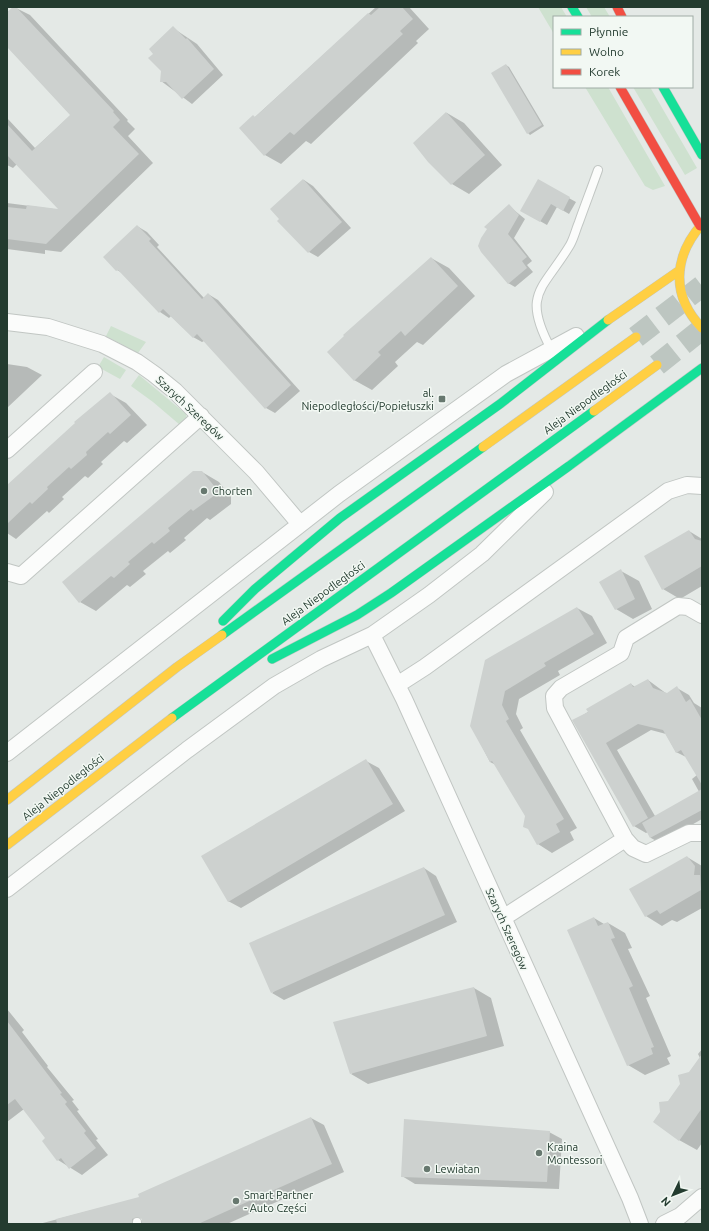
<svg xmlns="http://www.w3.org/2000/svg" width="709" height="1231" font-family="Ubuntu,sans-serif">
	<rect width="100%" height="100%" fill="#e4e9e6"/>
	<path fill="#cee1cf" d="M538,7H561L567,17H554V34Z
		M586,7H604L610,17H592Z
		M585,87H608L665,186L653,190L645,186Z
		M633,87H650L697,168L685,175Z
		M111,326L146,342L138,353L106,336Z
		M104,357L126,370L120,379L98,367Z
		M139,375L186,414L187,422L180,425L153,402L131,386Z"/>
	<path fill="#0003" d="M14,7L30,15L128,120L127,121L135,129L128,136L153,163L61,252L45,250V254L7,249V203L61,210L17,164L13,168L7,165V118L35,148L71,115L7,46V14Z
		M376,7H409L429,29L416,41L418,43L311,144L306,141L281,164L265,155L255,117Z
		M173,28L197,44L223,75L192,104L161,81L162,71L154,54Z
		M506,65L509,67L544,126L530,135L528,133Z
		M447,113L464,123L502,165L469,194L452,184L429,162Z
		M304,180L313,186L351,228L318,257L309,252Z
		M538,181L576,202L569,214L557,207L547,225L522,211Z
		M509,206L525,219L514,238L532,261L527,265L533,272L515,287L508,283L480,249Z
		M137,226L147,232L159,245L157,247L204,298L208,294L218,300L300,391L275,413L266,408L204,341L202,342L193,337L171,316L169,318L160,312L124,274L117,270Z
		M431,258L449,268L475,296L423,345L417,342L395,362L398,366L372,390L354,380Z
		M7,364L27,367L42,375L7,408Z
		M110,394L126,403L147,425L127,443L124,441L101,462L103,464L88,478L85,476L62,497L64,499L49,513L47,511L16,539L7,533V486Z
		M202,472L219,482L231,497V504L210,520L207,518L184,538L186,540L170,553L168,551L143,571L146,574L130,587L127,585L96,611L80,602Z
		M689,531L702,539V586L680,599L663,589Z
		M621,571L639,581L652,609L633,619L616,609Z
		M577,608L592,616L607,643L558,671L560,675L519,699L516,714L523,728L520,730L577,828L570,832L574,840L552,853L538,844L526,816L496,765L490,762L471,725Z
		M648,680L667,694L677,688L689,695L694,703L702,708V797L692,779L697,775L688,758L676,752L666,734L651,730L617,750L655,816L702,799V819L660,843L651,838L648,832L646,833L634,826L574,721L631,684L635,687Z
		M366,761L379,768L405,811L241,908L228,901Z
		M687,857L702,866V908L677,922L672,920L662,926L646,916Z
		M424,868L436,876L457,922L284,1000L272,993Z
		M594,918L604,924L608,923L625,933L632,948L628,949L650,996L646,998L671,1056L667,1058L670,1064L645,1075L628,1065Z
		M474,988L491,998L504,1046L368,1084L351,1074Z
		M7,1009L24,1030L22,1032L48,1066L47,1067L74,1100L72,1101L79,1110L77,1111L98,1139L96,1140L108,1155L82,1175L58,1160L47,1139L24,1109L7,1122Z
		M702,1049V1143L697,1150L679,1140L668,1102L700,1058L698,1054Z
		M311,1118L324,1125L344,1172L227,1224H152Z
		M549,1132L562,1139L559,1189L415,1184L402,1176Z
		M119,1203L132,1211L135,1224H39Z"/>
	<path fill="#cdd1cf" d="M13,7H16L114,111L113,112L120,120L113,127L139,154L46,244L7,239V207L26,209L27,205L58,209L7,155V124L32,151L70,115L7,47V12Z
		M380,7H402L413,19L400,31L403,34L294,135L290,132L264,156L239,128L253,115L255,117L368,13L371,15Z
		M173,26L186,39L187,38L214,69L182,99L166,82H160L161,71L148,58L153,54L149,49Z
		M506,64L542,125L527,134L491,73Z
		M446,112L485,155L451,185L428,162L413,143Z
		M303,179L342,222L308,253L277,221L279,219L270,209Z
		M538,179L570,197L563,211L551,204L540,222L520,211Z
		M509,204L519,215L508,234L527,257L522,261L527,268L508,284L481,252L478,246L481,238L487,229L484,227Z
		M137,225L151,239L149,241L202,299L208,293L291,385L265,409L197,334L193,338L163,309L159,313L118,270L116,271L103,257Z
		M431,257L458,286L405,336L401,331L378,352L381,355L354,381L327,352L344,336L343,335Z
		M110,392L131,415L110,434L108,432L86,452L87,455L71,469L69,467L47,487L48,489L32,504L30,502L7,524V485L75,423L74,422Z
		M193,471H202L215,487V495L193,511L191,509L168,528L170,531L154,544L152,542L128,562L130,564L114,578L111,576L79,603L62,582Z
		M689,530L695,539L702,541V566L662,590L644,556Z
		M621,569L635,599L615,610L599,582Z
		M577,607L594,634L544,663L546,666L505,691L502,705L509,719L506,721L564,819L556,824L560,832L537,845L528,829L523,827L525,816L492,761L490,762L470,726L485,660Z
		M648,679L653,688L667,693L677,686L686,702L690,699L702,720V785L681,750L676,753L663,730L638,724L606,743L648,818L633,827L572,720L588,712L586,709L631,683L633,687Z
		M366,759L393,804L228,902L201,856Z
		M702,789V810L650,838L642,823Z
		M687,856L695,866L694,875H700L701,890L660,914L657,910L645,917L629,889Z
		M424,867L445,915L271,993L249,943Z
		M594,917L598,926L608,922L615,938L611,939L633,986L629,988L654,1047L651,1048L653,1054L627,1066L567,930Z
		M474,987L487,1036L350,1074L333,1022Z
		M7,1021L62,1093L60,1094L67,1102L65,1104L86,1131L84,1133L96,1148L69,1169L61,1158L57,1161L42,1141L45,1138L15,1099L7,1105Z
		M702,1054V1108L679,1141L653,1122L660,1112L659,1102L668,1101L680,1084L678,1075L689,1072Z
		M311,1117L332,1164L198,1224H142V1219L137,1217L132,1219V1224H57L56,1219L139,1197L138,1194Z
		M404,1119L550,1131L547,1182L401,1177Z"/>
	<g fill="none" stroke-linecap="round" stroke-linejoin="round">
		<path stroke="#bdc6c1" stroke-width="22" stroke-dasharray="22 11" stroke-linecap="butt" d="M636,337L702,286
			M657,365L702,329"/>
		<g stroke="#c1c6c3" stroke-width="10">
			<path id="lane" d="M551,349C521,293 543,290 570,245C574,238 576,229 579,222C585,205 592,187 598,170
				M137,1222V1224"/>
		</g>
		<g stroke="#c1c6c3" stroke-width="18">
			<path id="street" d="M7,322L48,327L102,344L137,362L154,374L175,391L256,472L300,524
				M7,450L94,372
				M7,572L21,576L201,416
				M702,615L688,607L678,606L626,638L621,653L561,688L554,696L555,708L625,839L633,848L646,854L689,833H702
				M372,635L404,699L630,1198L640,1224
				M397,685L425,667L668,491L687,485L702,486
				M7,753L339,494L506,374L576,336
				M7,889L187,750L274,686L321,659L372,635L429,595L482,554L545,492
				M503,918L625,839
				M664,1224L680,1216L702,1197"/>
		</g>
		<g stroke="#c0c6c3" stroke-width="10">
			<path id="fast" d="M572,7L578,17
				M663,87L702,155
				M569,466L702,368
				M223,621L255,589L340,518L500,404L608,320
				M222,635L483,447
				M272,659L357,615L391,593L569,466
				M172,718L594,411"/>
		</g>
		<g stroke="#c0c6c3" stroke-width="10">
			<path id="slow" d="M702,224C673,257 671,296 702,328
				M608,320L680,270
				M594,411L657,365
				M483,447L636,337
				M7,800L177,667L222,635
				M7,845L172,718"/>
		</g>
		<g stroke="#c0c6c3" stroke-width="10">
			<path id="jam" d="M617,7L622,17
				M620,87L700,226"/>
		</g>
		<use href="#lane" stroke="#fbfcfb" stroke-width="8"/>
		<use href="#street" stroke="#fbfcfb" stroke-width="16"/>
		<use href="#fast" stroke="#16e098" stroke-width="9"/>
		<use href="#slow" stroke="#ffcf43" stroke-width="9"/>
		<use href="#jam" stroke="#f24e42" stroke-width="9"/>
	</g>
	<g fill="#67786f" stroke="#f2f8f3" stroke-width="1.5">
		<rect x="438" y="395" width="8" height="8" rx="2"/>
		<circle cx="204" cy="491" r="4"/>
		<circle cx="539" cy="1153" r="4"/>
		<circle cx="427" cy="1169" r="4"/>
		<circle cx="236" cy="1201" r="4"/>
	</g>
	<g text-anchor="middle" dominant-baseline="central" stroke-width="3" stroke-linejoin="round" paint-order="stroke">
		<g font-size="11" fill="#233b2f" stroke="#f2f8f3" text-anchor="start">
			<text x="434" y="393" text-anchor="end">al.<tspan x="434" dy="13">Niepodległości/Popiełuszki</tspan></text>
			<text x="212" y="491">Chorten</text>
			<text x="547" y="1147">Kraina<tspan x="547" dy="13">Montessori</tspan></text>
			<text x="435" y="1169">Lewiatan</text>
			<text x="244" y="1195">Smart Partner<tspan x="244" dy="13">- Auto Części</tspan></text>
		</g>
		<g font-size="11" fill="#233b2f" stroke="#f2f8f3">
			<text transform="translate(585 402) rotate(-36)">Aleja Niepodległości</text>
			<text transform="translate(190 408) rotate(43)">Szarych Szeregów</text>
			<text transform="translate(323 593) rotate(-36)">Aleja Niepodległości</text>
			<text transform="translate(63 787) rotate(-38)">Aleja Niepodległości</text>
			<text transform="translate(507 929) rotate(66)">Szarych Szeregów</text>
		</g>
	</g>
	<rect width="709" height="1231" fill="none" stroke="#233b2f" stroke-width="16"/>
	<rect x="553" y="16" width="140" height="72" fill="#f2f8f3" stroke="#9faca5"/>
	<rect x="561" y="29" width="20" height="6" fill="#16e098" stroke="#9faca5"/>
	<text x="589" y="36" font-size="12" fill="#233b2f">Płynnie</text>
	<rect x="561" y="49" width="20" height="6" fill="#ffcf43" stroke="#9faca5"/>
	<text x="589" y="56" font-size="12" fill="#233b2f">Wolno</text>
	<rect x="561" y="69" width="20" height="6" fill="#f24e42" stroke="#9faca5"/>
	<text x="589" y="76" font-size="12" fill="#233b2f">Korek</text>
	<g transform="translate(673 1195) rotate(227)" stroke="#f2f8f3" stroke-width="3" paint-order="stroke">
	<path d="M0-3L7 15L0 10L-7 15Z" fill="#233b2f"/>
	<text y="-6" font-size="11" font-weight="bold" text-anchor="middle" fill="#233b2f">N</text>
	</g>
</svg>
